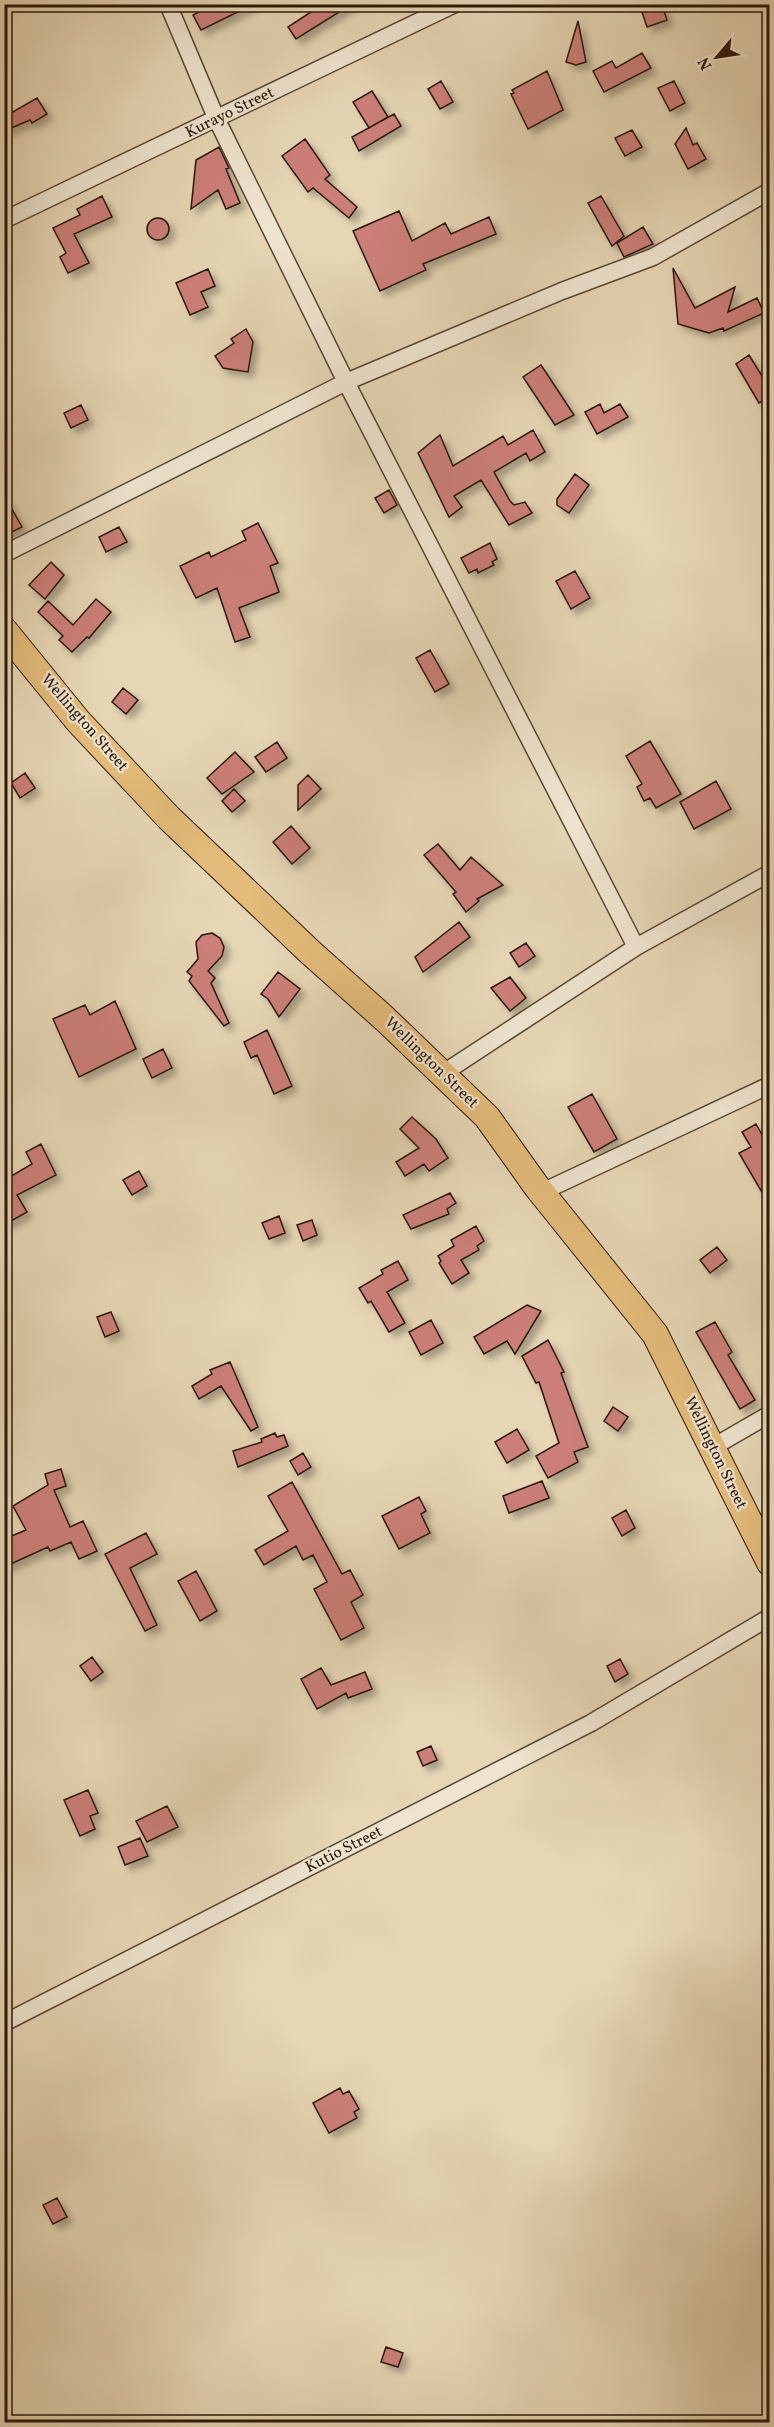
<svg xmlns="http://www.w3.org/2000/svg" width="774" height="2427" font-family="Vollkorn,serif">
	<defs>
		<filter id="shadow"><feDropShadow dx="5.5" dy="5.5" stdDeviation="3" flood-color="#0004"/></filter>
	</defs>
	<rect width="100%" height="100%" fill="#e6d6b5"/>
	<filter id="stains"><feTurbulence type="fractalNoise" baseFrequency=".00333" numOctaves="4"/><feColorMatrix values="0 0 0 0 .2 0 0 0 0 .09 0 0 0 0 .02 0 0 0 .5 -.17"/></filter>
	<radialGradient id="worn" r=".72"><stop offset=".6" stop-color="#630" stop-opacity="0"/><stop offset="1" stop-color="#630" stop-opacity=".3"/></radialGradient>
	<path fill="#cc7f79" stroke="#2a1808" stroke-width="1.5" filter="url(#shadow)" d="M214,4H254L201,30L193,15Z
		M323,4H352L296,39L288,27Z
		M662,5L667,20L647,27L642,12Z
		M578,21L586,62L576,65L566,62Z
		M642,53L651,68L604,92L593,71L612,61L616,68Z
		M547,71L563,110L528,129L511,94L514,93L512,90Z
		M441,81L453,102L440,109L428,89Z
		M674,81L685,103L670,111L658,88Z
		M372,91L388,117L369,128L353,102Z
		M37,98L47,114L32,123L30,120L4,131V117Z
		M394,114L401,126L359,151L352,137Z
		M686,128L693,145L697,143L706,159L688,169L675,144Z
		M632,130L642,147L625,156L615,138Z
		M305,139L330,175L325,179L357,207L349,218L313,188L308,192L282,156Z
		M219,147L229,168L226,169L240,203L226,209L218,190L191,209L196,160Z
		M102,196L112,217L74,234L89,263L68,273L60,257L66,253L53,228L80,215L77,209Z
		M601,196L624,236L612,246L588,203Z
		M399,211L412,241L445,223L451,234L489,217L496,234L423,264L426,270L380,291L353,231Z
		M147 229a11 11 0 1 1 22 0a11 11 0 1 1-22 0Z
		M643,227L653,244L624,257L617,243Z
		M673,268L695,308L735,287L728,312L757,298L764,313L724,331L723,328L709,333L678,324Z
		M208,269L215,286L201,292L208,307L190,315L176,283Z
		M246,329L253,342L248,372L223,368L215,356L234,343L231,339Z
		M749,355L770,389V397L759,403L736,364Z
		M541,365L574,415L555,425L523,377Z
		M600,404L604,413L620,404L628,417L597,434L585,412Z
		M81,405L88,420L71,428L64,413Z
		M533,430L545,452L530,461L526,453L494,472L510,501L514,505L525,502L532,513L509,525L481,480L454,496L462,507L449,517L418,453L440,435L453,466L503,436L508,445Z
		M575,474L589,485L569,513L557,505V499Z
		M389,490L397,505L384,513L375,498Z
		M4,495L22,527L4,536Z
		M258,523L278,563L270,566L279,592L239,608L250,637L235,642L217,588L196,598L180,566L209,552L211,557L246,540L242,531Z
		M119,527L127,542L106,552L99,537Z
		M490,543L497,559L492,562L494,565L478,573L477,569L469,573L461,558Z
		M51,562L64,575L45,599L29,585Z
		M575,571L590,598L571,609L556,581Z
		M96,599L111,612L89,638L87,637L72,652L59,640L63,636L38,612L48,601L73,625Z
		M430,650L449,684L435,692L416,658Z
		M123,688L138,700L126,714L112,702Z
		M650,741L681,794L656,808L650,798L644,801L637,787L642,784L626,756Z
		M277,742L287,758L266,772L255,757Z
		M235,752L254,772L222,794L207,778Z
		M25,773L35,788L20,798L11,783Z
		M308,775L321,789L298,810V785Z
		M716,781L731,809L694,829L680,802Z
		M234,789L245,801L232,812L222,801Z
		M291,826L310,848L292,864L273,842Z
		M438,844L460,870L471,857L503,885L477,899L479,901L466,912L453,894L456,892L424,855Z
		M459,922L470,937L423,972L415,957Z
		M212,933L220,938L224,947L222,956L208,971L215,978L211,983L229,1023L224,1026L189,981L192,976L187,972L198,959L196,942L202,935Z
		M526,943L535,956L519,967L510,953Z
		M278,972L300,989L279,1017L268,999L261,994Z
		M510,977L526,998L510,1011L491,988Z
		M115,1001L136,1049L79,1077L53,1019L85,1005L90,1015Z
		M267,1030L292,1086L274,1094L257,1055L251,1058L244,1042Z
		M163,1049L172,1068L152,1078L143,1059Z
		M592,1094L617,1139L594,1152L568,1107Z
		M412,1117L436,1139L448,1158L429,1171L424,1164L405,1176L396,1162L419,1148L400,1129Z
		M756,1124L770,1149V1206L739,1153L751,1147L742,1132Z
		M41,1144L56,1175L17,1195L27,1212L4,1225V1172L8,1178L32,1164L26,1152Z
		M139,1171L147,1186L132,1195L123,1180Z
		M450,1193L456,1203L447,1209L449,1214L411,1229L403,1215Z
		M279,1216L285,1233L269,1239L262,1223Z
		M312,1220L317,1235L303,1241L297,1225Z
		M476,1226L484,1241L477,1246L479,1250L461,1260L469,1273L452,1284L439,1263L441,1261L438,1256L454,1246L451,1240Z
		M717,1247L727,1260L710,1273L700,1260Z
		M398,1261L408,1280L387,1292L405,1323L389,1332L371,1301L368,1303L359,1288L383,1274L381,1270Z
		M527,1305L541,1311L515,1354L507,1341L484,1354L474,1337Z
		M111,1312L119,1331L105,1337L97,1317Z
		M431,1320L443,1343L421,1355L409,1332Z
		M715,1322L732,1352L728,1355L755,1400L740,1409L696,1332Z
		M548,1340L564,1372L561,1373L588,1447L574,1452L578,1462L548,1478L536,1456L559,1443L539,1382L536,1383L522,1356Z
		M230,1362L258,1427L251,1431L221,1386L199,1399L192,1386L212,1374L210,1370Z
		M613,1407L628,1417L618,1431L604,1421Z
		M517,1429L529,1450L507,1463L495,1442Z
		M275,1433L277,1437L284,1435L288,1446L238,1467L233,1451L262,1442L261,1439Z
		M303,1453L311,1467L298,1475L290,1461Z
		M61,1469L66,1486L54,1490L70,1527L83,1521L97,1551L79,1559L71,1542L50,1551L48,1547L4,1567V1539L26,1530L13,1506L48,1485L45,1474Z
		M542,1481L549,1498L509,1513L503,1496Z
		M292,1482L342,1574L350,1570L363,1595L351,1602L364,1628L341,1640L314,1589L327,1582L313,1555L303,1560L296,1546L264,1565L255,1550L288,1531L268,1496Z
		M419,1497L426,1511L421,1514L430,1533L399,1549L382,1516Z
		M626,1510L635,1528L622,1536L612,1518Z
		M146,1533L157,1554L130,1568L157,1625L145,1631L105,1554Z
		M196,1571L217,1611L200,1621L178,1581Z
		M92,1657L103,1672L91,1681L80,1666Z
		M620,1659L628,1674L615,1682L607,1666Z
		M321,1668L331,1685L365,1672L372,1689L348,1698L346,1693L317,1709L301,1679Z
		M431,1746L437,1760L423,1766L417,1752Z
		M88,1790L98,1813L90,1816L95,1829L80,1836L64,1800Z
		M167,1806L178,1827L147,1842L136,1821Z
		M140,1838L148,1856L125,1865L118,1847Z
		M340,2088L343,2094L349,2091L359,2109L354,2112L357,2118L329,2133L313,2103Z
		M57,2198L67,2217L53,2224L43,2205Z
		M386,2347L403,2353L398,2367L381,2362Z"/>
	<g fill="none" stroke-linecap="round" stroke-linejoin="round">
		<g stroke="#594833" stroke-width="19">
			<path id="minor" d="M168,4L217,120L346,382L636,947
				M4,220L455,4
				M4,554L346,382L562,291L653,257L770,191
				M442,1074L636,947L770,873
				M542,1192L770,1085
				M713,1447L770,1414
				M4,2023L591,1723L770,1617"/>
		</g>
		<g stroke="#2a1808" stroke-width="28">
			<path id="primary" d="M4,630L78,721L169,818L310,952L385,1019L487,1117L537,1187L655,1334L770,1563"/>
		</g>
		<use href="#minor" stroke="#efe4cf" stroke-width="16"/>
		<use href="#primary" stroke="#e3bb7a" stroke-width="26"/>
	</g>
	<g text-anchor="middle" dominant-baseline="central" stroke-width="4.5" stroke-linejoin="round" paint-order="stroke">
		<g font-size="16" fill="#2a1808" stroke="#efe4cf">
			<text transform="translate(230 113) rotate(-26)">Kurayo Street</text>
			<text transform="translate(84 723) rotate(49)">Wellington Street</text>
			<text transform="translate(431 1063) rotate(44)">Wellington Street</text>
			<text transform="translate(715 1453) rotate(64)">Wellington Street</text>
			<text transform="translate(344 1850) rotate(-27)">Kutio Street</text>
		</g>
	</g>
	<rect width="774" height="2427" fill="none" stroke="#e6d6b5" stroke-width="24"/>
	<rect x="6" y="6" width="762" height="2415" fill="none" stroke="#2a1808" stroke-width="3"/>
	<rect x="12" y="12" width="750" height="2403" fill="none" stroke="#2a1808" stroke-width="1.5"/>
	<g transform="translate(717 57) rotate(241)" stroke="#efe4cf" stroke-width="4.5" paint-order="stroke">
	<path d="M0-4.5L10 22L0 15L-10 22Z" fill="#2a1808"/>
	<text y="-9" font-size="16" font-weight="bold" text-anchor="middle" fill="#2a1808">N</text>
	</g>
	<rect width="100%" height="100%" filter="url(#stains)"/>
	<rect width="100%" height="100%" fill="url(#worn)"/>
</svg>
